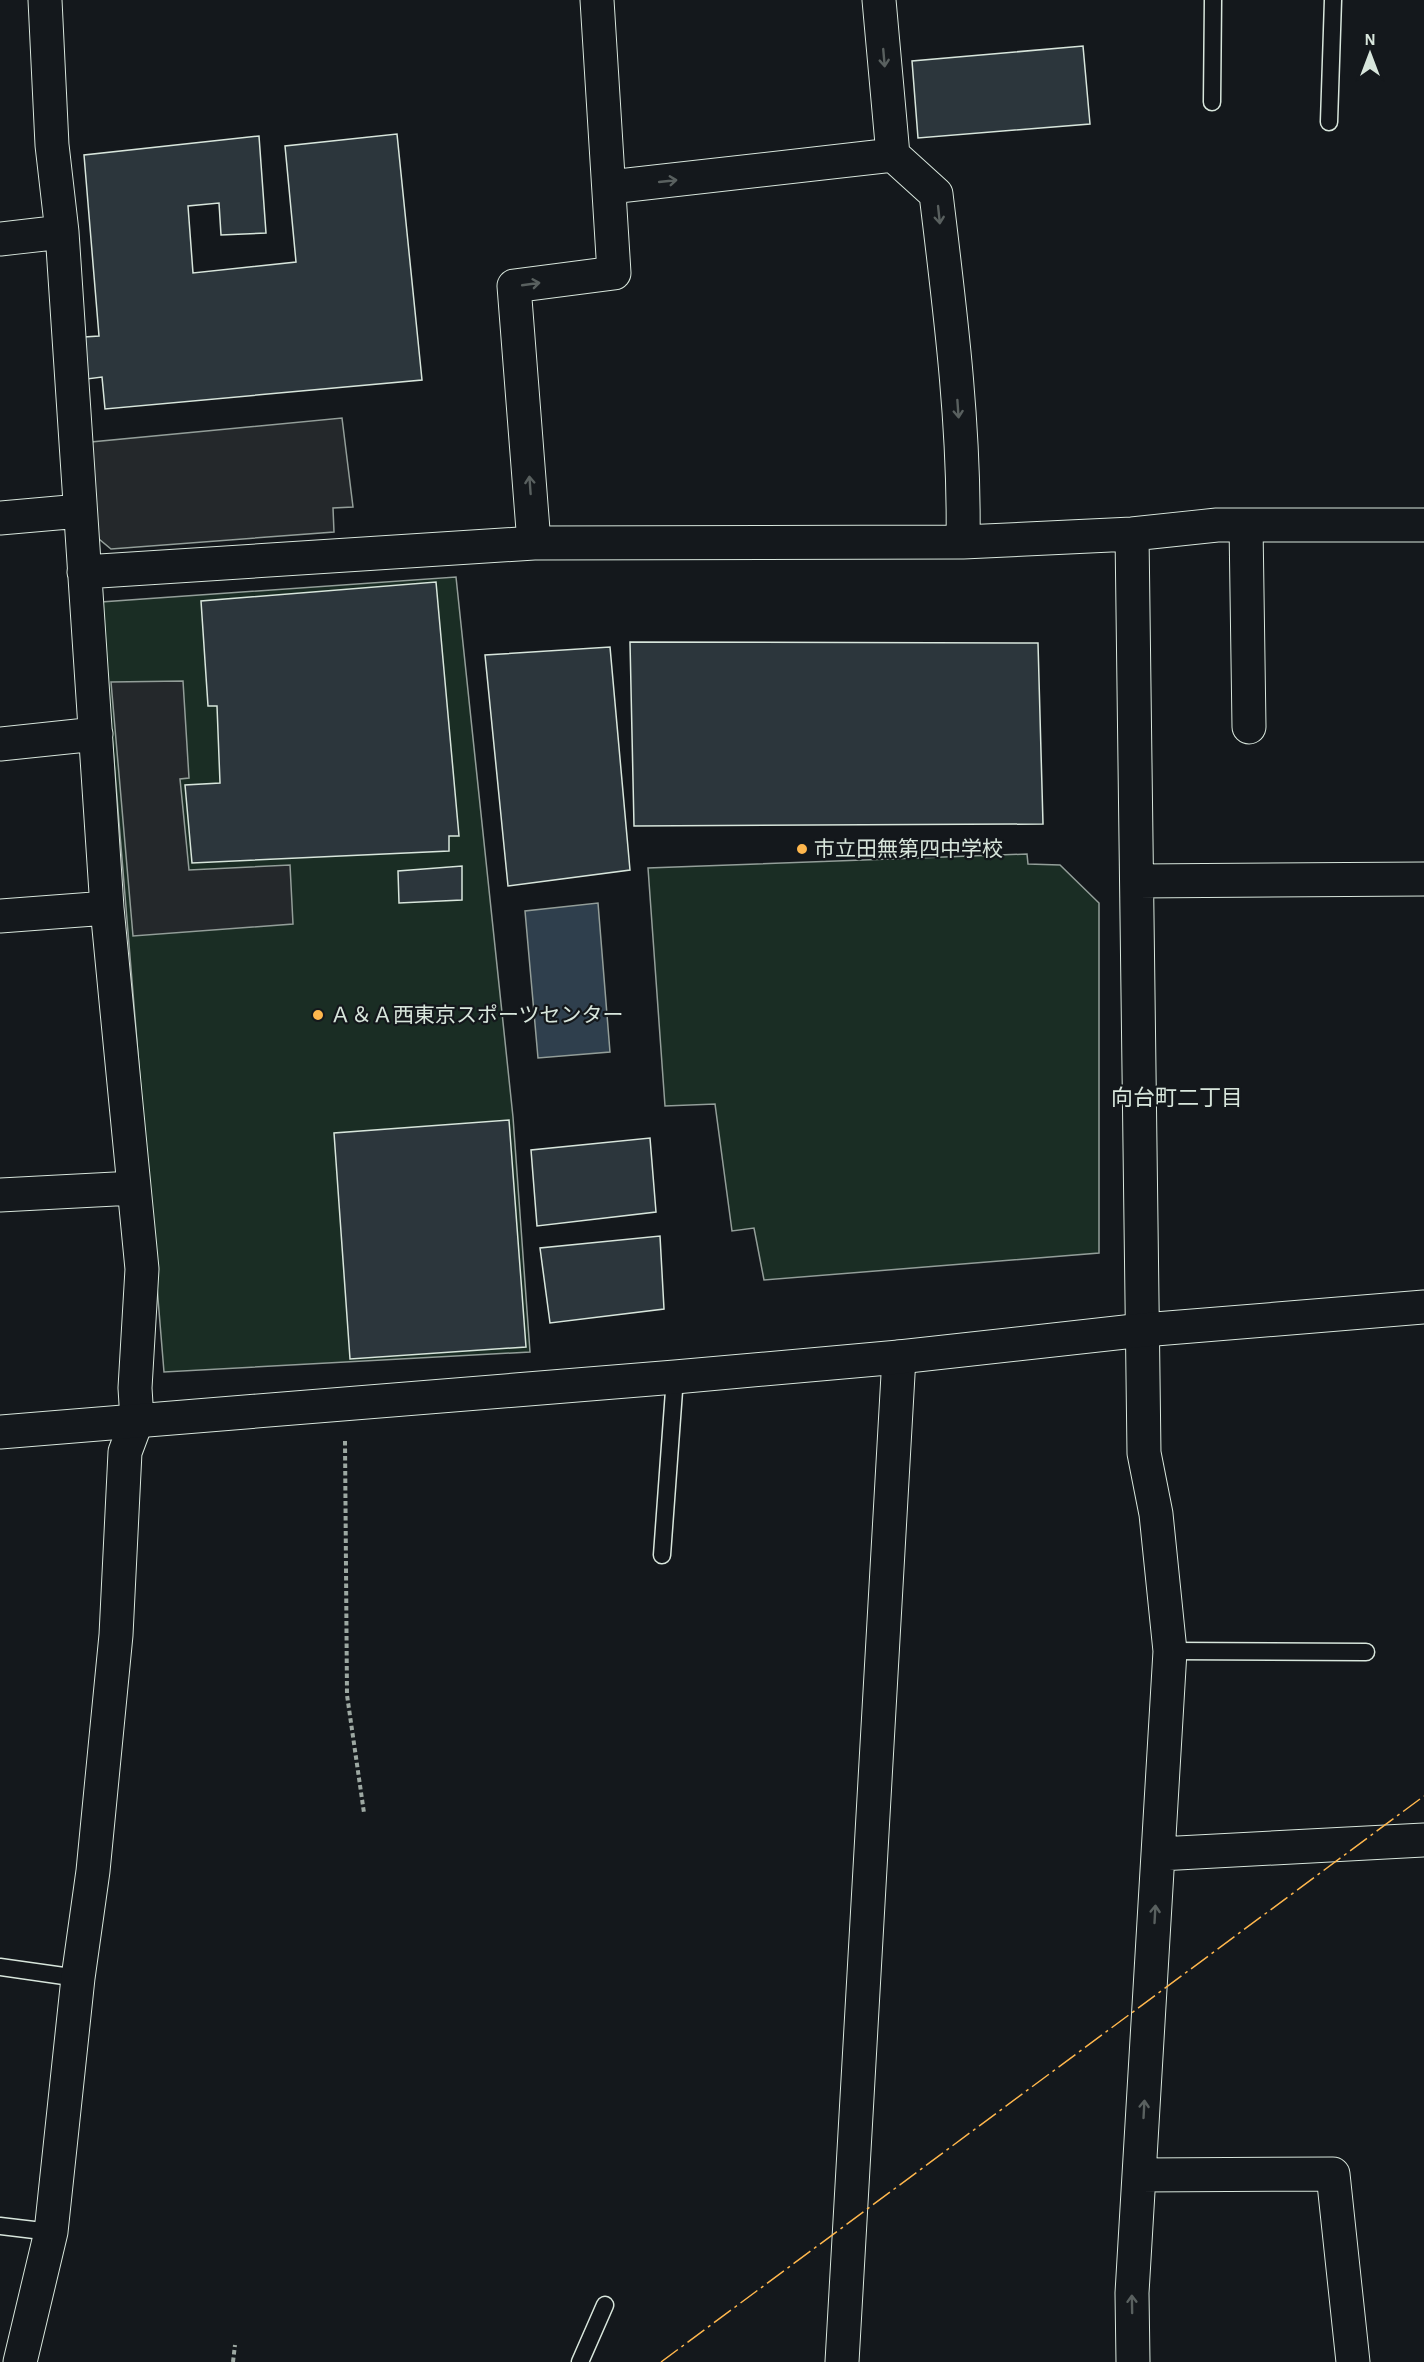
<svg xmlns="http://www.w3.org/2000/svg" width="1424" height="2362" font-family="'Alegreya Sans','Noto Sans JP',sans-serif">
	<rect width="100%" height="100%" fill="#14181c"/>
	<path fill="#1a2d24" stroke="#939e99" stroke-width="1.5" d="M456,577L513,1117L530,1352L164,1372L101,602Z
		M1027,854L1028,864L1060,865L1099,903V1253L764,1280L754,1228L732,1231L715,1104L665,1106L648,868Z"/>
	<path fill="#24282b" stroke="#939e99" stroke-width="1.5" d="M342,418L353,507L333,508L334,532L111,549L99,539L95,529L91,442Z
		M183,681L189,778L180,779L189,870L290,865L293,924L133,936L111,682Z"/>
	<path fill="#2f3f4d" stroke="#939e99" stroke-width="1.5" d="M598,903L610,1052L538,1058L525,911Z"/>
	<path fill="#2c363c" stroke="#d8e6dc" stroke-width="1.5" d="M1083,46L1090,124L918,138L912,61Z
		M397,134L422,380L105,409L102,377L87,379L84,337L99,336L84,155L259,136L266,233L221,235L219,203L188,206L193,273L296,262L285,146Z
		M436,582L459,836H449V851L192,863L185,785L220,783L217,706H208L201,601Z
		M630,642L1038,643L1043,824L634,826Z
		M610,647L630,870L508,886L485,655Z
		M462,866V900L399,903L398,871Z
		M509,1120L526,1347L350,1359L334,1133Z
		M650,1138L656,1212L537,1226L531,1150Z
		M660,1236L664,1309L550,1323L540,1248Z"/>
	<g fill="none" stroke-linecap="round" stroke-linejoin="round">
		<g stroke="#d8e6dc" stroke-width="19">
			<path id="service" d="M1212,102L1213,0
				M1329,122L1333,0
				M662,1555L675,1377
				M1170,1651L1366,1652
				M0,1967L78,1978
				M0,2226L51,2232
				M580,2362L605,2305"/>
		</g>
		<g stroke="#d8e6dc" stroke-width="35">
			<path id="minor" d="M879,0L893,155L936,194C950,310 965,426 963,542
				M610,187L893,155
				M0,239L62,232
				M0,518L80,511
				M1246,525L1249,727
				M1132,534L1144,1453L1156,1514L1170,1651L1132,2293L1133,2362
				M534,543L514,286L614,273L597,0
				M84,572L534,543L963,542L1132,534L1217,525H1424
				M0,744L96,734
				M1138,881L1424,879
				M0,916L107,908
				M0,1195L134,1188
				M1159,1854L1424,1840
				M1140,2175L1333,2174L1353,2362
				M20,2362L51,2232L78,1978L93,1871L116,1635L125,1452L137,1420L135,1388L142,1269L107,908L62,232L52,145L45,0
				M842,2362L899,1357"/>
		</g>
		<g stroke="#d8e6dc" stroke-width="35">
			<path id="tertiary" d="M0,1432L675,1377L899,1357L1143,1330L1424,1307"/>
		</g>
		<path stroke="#9da8a2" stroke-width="4" stroke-dasharray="4.5 3" stroke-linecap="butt" d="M345,1441L347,1695L364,1813
			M233,2362L235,2345"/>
		<use href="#service" stroke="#14181c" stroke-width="16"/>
		<use href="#minor" stroke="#14181c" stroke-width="33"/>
		<use href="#tertiary" stroke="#14181c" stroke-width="33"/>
		<path stroke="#ffb74d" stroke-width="1.5" stroke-dasharray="21 4.5 3 4.5" stroke-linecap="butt" d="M661,2362L1424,1796"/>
	</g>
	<defs><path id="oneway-shaft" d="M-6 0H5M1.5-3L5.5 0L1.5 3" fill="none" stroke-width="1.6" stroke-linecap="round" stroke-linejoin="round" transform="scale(1.5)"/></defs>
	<g stroke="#59605f">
		<use href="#oneway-shaft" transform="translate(884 58) rotate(85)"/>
		<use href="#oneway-shaft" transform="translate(668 181) rotate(-6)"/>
		<use href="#oneway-shaft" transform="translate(939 215) rotate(84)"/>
		<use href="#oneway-shaft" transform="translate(531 284) rotate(-8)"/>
		<use href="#oneway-shaft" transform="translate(958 409) rotate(86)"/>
		<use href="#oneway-shaft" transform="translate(530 485) rotate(-94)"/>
		<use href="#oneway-shaft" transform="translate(1155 1914) rotate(-87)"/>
		<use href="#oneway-shaft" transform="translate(1144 2109) rotate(-87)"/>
		<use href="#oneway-shaft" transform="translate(1132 2304) rotate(-91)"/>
	</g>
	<g fill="#ffb74d" stroke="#14181c" stroke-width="2">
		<circle cx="802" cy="849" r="6"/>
		<circle cx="318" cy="1015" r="6"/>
	</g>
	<g text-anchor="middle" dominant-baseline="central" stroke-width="4.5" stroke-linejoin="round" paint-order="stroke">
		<g font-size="21" fill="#d8e6dc" stroke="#14181c" text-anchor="start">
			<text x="814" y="849">市立田無第四中学校</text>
			<text x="330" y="1015">Ａ＆Ａ西東京スポーツセンター</text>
		</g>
		<g font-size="22" fill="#d8e6dc" stroke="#14181c">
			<text x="1177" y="1098">向台町二丁目</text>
		</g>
	</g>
	<g transform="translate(1370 54)" stroke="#14181c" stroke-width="4.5" paint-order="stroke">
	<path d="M0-4.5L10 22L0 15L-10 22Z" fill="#d8e6dc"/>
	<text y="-9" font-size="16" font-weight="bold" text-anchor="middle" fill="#d8e6dc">N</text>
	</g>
</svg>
